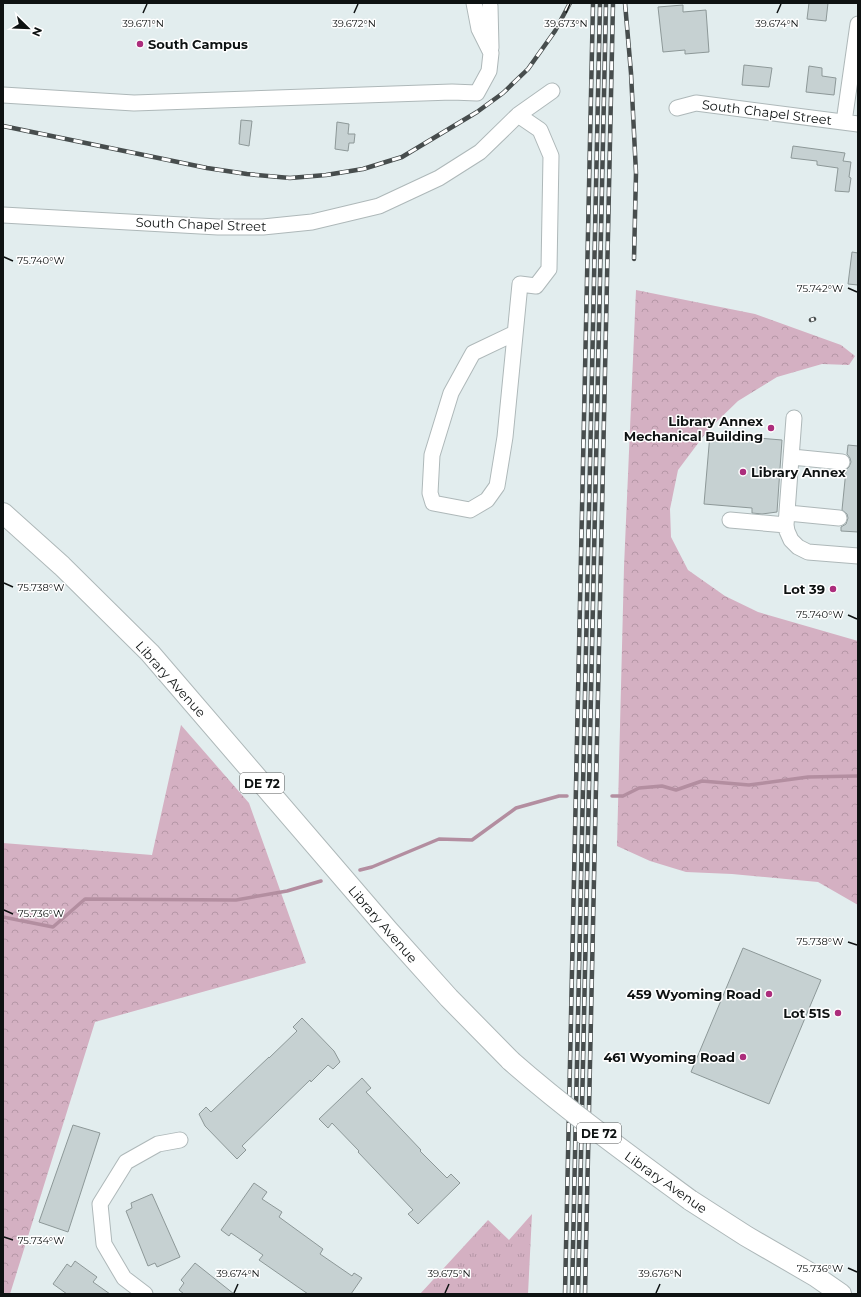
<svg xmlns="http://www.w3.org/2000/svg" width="861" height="1297" font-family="Montserrat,sans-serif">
	<defs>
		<pattern id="forest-crowns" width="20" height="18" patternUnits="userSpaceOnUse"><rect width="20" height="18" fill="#d4b0c2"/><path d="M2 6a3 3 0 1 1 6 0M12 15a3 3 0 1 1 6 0" fill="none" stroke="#b596a6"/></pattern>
		<pattern id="park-tufts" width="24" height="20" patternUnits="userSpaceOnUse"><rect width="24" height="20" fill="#d4b0c2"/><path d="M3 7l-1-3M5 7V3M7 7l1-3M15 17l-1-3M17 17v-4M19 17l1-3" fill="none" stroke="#b596a6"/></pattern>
	</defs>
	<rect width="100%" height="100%" fill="#e2edee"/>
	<path fill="url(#forest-crowns)" d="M636,290L755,314L841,345L855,356L849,365L822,364L777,377L738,401L708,430L678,470L670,509L671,537L688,570L725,596L758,612L858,641V905L818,882L732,874L686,872L650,861L617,846L624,567Z
		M181,725L249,803L306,963L95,1022L10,1294H3V843L152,855Z"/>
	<path fill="url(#park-tufts)" d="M532,1214L528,1294H420L488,1220L509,1240Z"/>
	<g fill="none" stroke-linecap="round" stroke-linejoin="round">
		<path stroke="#b38ea0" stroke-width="3.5" d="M612,796H623L639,788L662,786L676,790L702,781L749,785L808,777L858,776
			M360,870L372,867L439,839L472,840L516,808L559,796H567
			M3,917L53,927L85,899L236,900L287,891L321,881"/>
	</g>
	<path fill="#c6d1d2" stroke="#8d9898" d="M809,3H828L826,21L807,19Z
		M683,5V12L706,10L709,52L685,54V50L663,52L658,7Z
		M744,65L772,68L769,87L742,85Z
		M809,66L822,68V76L836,78L834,95L806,92Z
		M241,120L252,121L249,146L239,144Z
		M337,122L349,124L348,134H355L354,143H349L348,151L335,149Z
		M793,146L845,153L843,161L851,162L849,177L851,178L849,192L835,191L838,168L817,165V161L791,158Z
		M852,252L858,253V285L848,284Z
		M710,434L782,440L777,512L762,514L752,513V508L704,504Z
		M848,445L858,446V532L841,531V527L846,524L848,518L847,514L842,510L846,470L849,467L851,462L850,458L847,454Z
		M743,948L821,980L769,1104L691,1072Z
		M302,1018L334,1051L340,1062L333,1069L328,1065L311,1082L310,1080L242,1146L246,1150L237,1159L205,1126L199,1114L206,1107L211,1112L269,1057V1058L297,1031L293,1027Z
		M362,1078L371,1088L366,1092L421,1150L420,1151L447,1178L451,1174L460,1183L418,1224L408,1214L413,1210L358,1152L359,1151L332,1123L328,1128L319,1119Z
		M73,1125L100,1133L68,1232L39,1222Z
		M254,1183L267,1192L262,1199L282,1212L279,1217L323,1249L320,1254L352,1276L354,1273L362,1278L351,1294H308L259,1260L263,1255L231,1233L229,1236L221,1230Z
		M152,1194L180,1257L157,1267L155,1263L148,1266L126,1211L132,1208L131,1203Z
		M75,1261L97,1277L93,1282L110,1294H67L53,1284L67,1264L71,1267Z
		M195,1263L234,1294H184L179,1290L184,1283L181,1280Z"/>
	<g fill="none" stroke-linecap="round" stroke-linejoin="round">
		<g stroke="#aeb8b9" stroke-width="17">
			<path id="minor" d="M490,6L491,48
				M3,95L134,103L452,92L477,93L489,71L491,53L479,29L474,3
				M677,108L696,103L858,124
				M844,122L858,24
				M3,215L218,227H263L312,222L379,206L439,178L480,152L518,115L552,91
				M515,333L473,353L451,393L432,455L430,493L433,503L470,510L487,500L497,486L505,437L520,284L536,286L549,269L551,156L540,130L518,115
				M794,418L786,525L787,531L791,540L798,547L808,552L858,556
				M792,457L842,462
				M788,513L839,518
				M730,520L786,525
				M145,1294L124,1278L104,1244L100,1204L126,1162L158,1144L180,1140"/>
		</g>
		<g stroke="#aeb8b9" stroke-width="22">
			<path id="major" d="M3,513L62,566L150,653L388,930L449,998L511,1061
				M690,1200L746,1236L815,1276L841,1294"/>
		</g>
		<use href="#minor" stroke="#fff" stroke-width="15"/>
		<use href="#major" stroke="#fff" stroke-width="20"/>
		<g stroke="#474d4d" stroke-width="4.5">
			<path id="rail" d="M625,3L631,73L636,173L634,259
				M3,126L207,168L247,174L290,178L326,175L363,169L402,157L477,112L503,93L528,69L555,31L570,3
				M811,320L814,319
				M565,1294L593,3
				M572,1294L600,3
				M578,1294L606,3
				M585,1294L613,3"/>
		</g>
		<use href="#rail" stroke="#fff" stroke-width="3" stroke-dasharray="9" stroke-linecap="butt"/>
		<g stroke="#aeb8b9" stroke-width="22" stroke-linecap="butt">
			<path id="major-bridge" d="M511,1061C568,1111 629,1155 690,1200"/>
		</g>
		<use href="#major-bridge" stroke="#fff" stroke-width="20"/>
	</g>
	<path fill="none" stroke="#0e1212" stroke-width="1.5" d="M143,13L147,4M354,13L358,4M566,13L570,4M777,13L781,4M4,257L13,261M848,288L857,292M4,583L13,587M848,615L857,619M4,910L13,914M848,942L857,945M4,1237L13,1240M848,1268L857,1272M234,1293L238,1284M445,1293L449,1284M656,1293L660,1284"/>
	<g fill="#ac2d7c" stroke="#fff" stroke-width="1.5">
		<circle cx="140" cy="44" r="4"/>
		<circle cx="771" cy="428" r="4"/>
		<circle cx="743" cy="472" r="4"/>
		<circle cx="833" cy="589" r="4"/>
		<circle cx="769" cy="994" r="4"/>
		<circle cx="838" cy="1013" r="4"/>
		<circle cx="743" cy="1057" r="4"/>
	</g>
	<g text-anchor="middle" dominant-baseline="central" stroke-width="3" stroke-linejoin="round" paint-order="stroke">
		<g fill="#fff" stroke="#565959" stroke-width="1">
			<rect x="240" y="773" width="44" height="20" rx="3"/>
			<rect x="577" y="1123" width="44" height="20" rx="3"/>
		</g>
		<g font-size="12" font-weight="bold" fill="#0e1212">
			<text x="262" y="783">DE 72</text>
			<text x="599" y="1133">DE 72</text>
		</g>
		<g font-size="13" font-weight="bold" fill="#0e1212" stroke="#fff" text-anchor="end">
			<text x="148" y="44" text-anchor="start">South Campus</text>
			<text x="763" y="421">Library Annex<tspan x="763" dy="15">Mechanical Building</tspan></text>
			<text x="751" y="472" text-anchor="start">Library Annex</text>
			<text x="825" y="589">Lot 39</text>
			<text x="761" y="994">459 Wyoming Road</text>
			<text x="830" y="1013">Lot 51S</text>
			<text x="735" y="1057">461 Wyoming Road</text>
		</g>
		<g font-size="13" fill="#0e1212" stroke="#fff">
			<text transform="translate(767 112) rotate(7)">South Chapel Street</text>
			<text transform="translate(201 224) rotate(2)">South Chapel Street</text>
			<text transform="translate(171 679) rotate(48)">Library Avenue</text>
			<text transform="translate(383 924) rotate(49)">Library Avenue</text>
			<text transform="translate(666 1182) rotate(35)">Library Avenue</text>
		</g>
	</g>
	<g font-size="10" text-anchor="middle" fill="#0e1212" stroke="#fff" stroke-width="3" stroke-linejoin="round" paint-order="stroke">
		<text x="143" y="27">39.671°N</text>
		<text x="354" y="27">39.672°N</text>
		<text x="566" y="27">39.673°N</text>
		<text x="777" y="27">39.674°N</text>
		<text x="41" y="264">75.740°W</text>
		<text x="820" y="292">75.742°W</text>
		<text x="41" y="591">75.738°W</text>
		<text x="820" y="618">75.740°W</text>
		<text x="41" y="917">75.736°W</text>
		<text x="820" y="945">75.738°W</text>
		<text x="41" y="1244">75.734°W</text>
		<text x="820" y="1272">75.736°W</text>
		<text x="238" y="1277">39.674°N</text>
		<text x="449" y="1277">39.675°N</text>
		<text x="660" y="1277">39.676°N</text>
	</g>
	<rect width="861" height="1297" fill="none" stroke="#0e1212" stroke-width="8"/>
	<g transform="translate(28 28) rotate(113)" stroke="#ffffff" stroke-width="3" paint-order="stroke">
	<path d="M0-3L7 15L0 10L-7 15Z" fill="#0e1212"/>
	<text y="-6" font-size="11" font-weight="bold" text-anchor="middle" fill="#0e1212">N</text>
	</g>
</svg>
